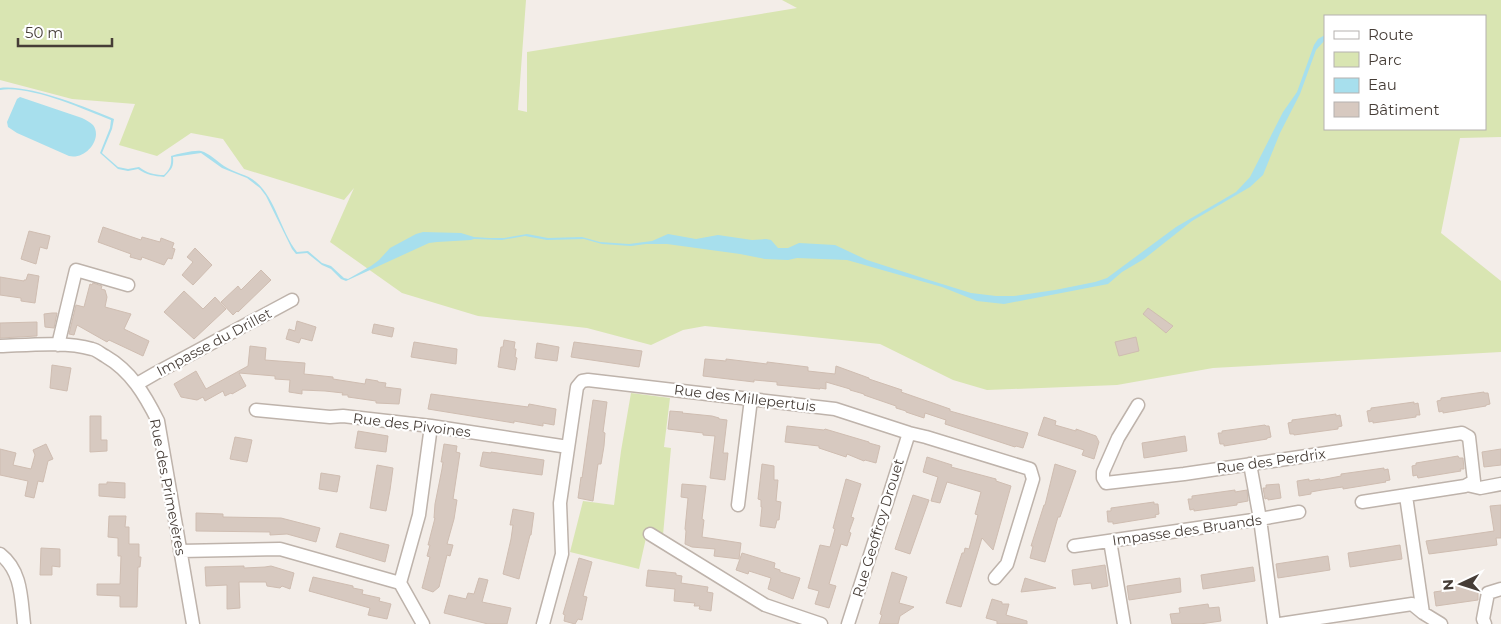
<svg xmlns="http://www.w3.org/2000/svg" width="1501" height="624" font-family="Montserrat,sans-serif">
	<rect width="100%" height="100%" fill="#f3ede8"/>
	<path fill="#d9e5b2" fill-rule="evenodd" d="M0,0H526L518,110L527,112V52L797,8L782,0H1501V137L1460,138L1441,233L1501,281V352L1213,368L1117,385L987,390L953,380L880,344L705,326L683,330L651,345L587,328L478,316L402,293L330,242L354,188L344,200L244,169L223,139L191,133L157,156L119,145L135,104L72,99L0,80ZM1325,16H1485V129H1325Z
		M631,393L670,398L664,447L671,448L663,535L648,529L639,569L570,552L583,501L614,505L621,451Z"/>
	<path fill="#a7dfed" d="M1325,35V40L1316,50L1300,94L1280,133L1263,175L1250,187L1192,221L1144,259L1122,272L1108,284L1004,304L977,301L942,287L847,260L797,258L788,260L765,259L740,254L667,244H646L631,246L602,244L584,239L547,240L525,236L502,240L474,239L471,240L437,242L429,243L346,281L341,279L331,269L322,265L307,253L296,254L292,249L266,196L260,188L247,178L222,168L201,153L173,157C174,168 171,169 164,177C154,176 147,175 138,169L128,171L118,169L100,153L110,128L111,120C83,109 30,85 0,90V88C28,84 86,107 114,119L112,129L102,153L118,167L128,169L139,167C147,173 154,175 164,175C170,169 172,165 171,156C178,154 194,150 201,151C209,153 218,162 224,166C234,173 247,174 256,182C276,199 281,232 297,252L308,251L322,263L331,266L344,278L348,279L371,266L379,260L390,248L416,234L423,232L461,233L474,237L489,238H504L527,234L548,238L582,237L600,242L629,244L652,241L668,234L696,239L718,235L752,240L766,239L771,240L778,248H788L799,243L835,245L867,260L929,280L971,293L996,296H1014L1055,290L1095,282L1107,278L1176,227L1236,192L1250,177L1283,112L1297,92L1314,45L1318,39Z
		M20,97L82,118C86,120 90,122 93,125C103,138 86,160 69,156L17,133L8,127L7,122L17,99Z"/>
	<path fill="#d7c9c0" stroke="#cfbdb1" d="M103,227L141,240L142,237L160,242L161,238L174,243L172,248L175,249L172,259L168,258L164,265L142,257L141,260L130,257L131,254L98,242Z
		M29,231L50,236L47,249L40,247L36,264L21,259Z
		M195,248L212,265L193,285L182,275L193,262L187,257Z
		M261,270L271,280L238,312L237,311L233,315L221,302L238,286L241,290Z
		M28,274L39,276L35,303L21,301V298L0,295V277L24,281V280H26Z
		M93,283L102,286L101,289L105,290L107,297L105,307L131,314L124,329L149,341L143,356L109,340L107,342L77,325L74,335L69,334L76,305L84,307L90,284L92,285Z
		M184,291L203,309L215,297L226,309L194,339L164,312Z
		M1148,308L1173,326L1166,333L1143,314Z
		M52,313H57L54,328L45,327L44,314Z
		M297,321L316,327L312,341L301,338L299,343L286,339L289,329L295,331Z
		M37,322V336L0,338V323Z
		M374,324L394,328L392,337L372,333Z
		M1136,337L1139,351L1119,356L1115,342Z
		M504,340L515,342L514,349H516L515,357L517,358L515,370L498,367L501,347H503Z
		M414,342L457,349L456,364L411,357Z
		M574,342L642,351L639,367L571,357Z
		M537,343L559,347L557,361L535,358Z
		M250,346L266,348L265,360L305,363L304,374L333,377V379L365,384L366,379L378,381V382L386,383L385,387L401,389L399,404L376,403V401L348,397V395H342L343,393L325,391L302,390V394L289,392L290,380L275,379V376L239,373L246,386L232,394L231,393L225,396L223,391L205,401L203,397L197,400L181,397L174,384L196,371L206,389L248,366Z
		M705,359L726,361V359L767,364V362L808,367V371L835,374L836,366L869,378V379L902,390L901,392L950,409V411L1028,433L1023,448L1016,446L1015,447L945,424L946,420L925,413L924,418L906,412V411L896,408V406L864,395V394L850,390V389L826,382V389L820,388V389L777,385V382L754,380V382L703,376Z
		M52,365L71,368L67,391L50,388Z
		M1484,392V393H1488L1490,404L1486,405V406L1443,413V411L1439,412L1437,401L1441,400V398Z
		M431,394L528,407L529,404L556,409L554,425L543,423V426L514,421V423L428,409Z
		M593,400L607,402L603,432L605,433L604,446L601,464H598L593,501L578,498L581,477L582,478Z
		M1414,402V404L1418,403L1420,415H1416V417L1373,423V421L1369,422L1367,411L1371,410V408Z
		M670,411L683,412L682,413L712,416L719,418V419L727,420L723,453H728L725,480L710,478L715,436L703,435V433L668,429Z
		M1336,414V416L1340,415L1342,426L1338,427V429L1294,435V434H1290L1288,423L1292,422V420Z
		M90,416H101V440H107V451L90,452Z
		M1044,417L1056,421L1055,425L1076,431V429L1096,436L1099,442L1094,459L1082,455L1084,450L1038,435Z
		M1265,425L1266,426H1269L1271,437L1267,438V439L1224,446V444H1220L1218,433H1222V431Z
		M787,426L824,430L825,429L869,442V443L880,446L876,463L865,460L864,461L847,454L846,457L819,448V446L785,442Z
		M358,431L388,436L386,452L355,448Z
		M1185,436L1187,451L1144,458L1142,443Z
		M235,437L252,440L247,462L230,459Z
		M46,444L53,459L48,461L43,482L38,481L34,498L25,496L28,481L0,475V449L16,453L13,465L31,469L35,455L33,450Z
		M444,444L457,446L456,452L460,453L453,499L457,500L454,519L447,544L453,545L450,556L447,555L439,587L433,592L422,588L430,557L427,556L430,545H428L435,518H434L435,504L442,469L443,462H441Z
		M1501,449V465L1484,467L1482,452Z
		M483,452L491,453V452L544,460L542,475L489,468L480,466Z
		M1458,456L1459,458H1463L1464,469H1460L1461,471L1418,478L1417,475L1413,476L1412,466L1416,465V463Z
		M927,457L952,465L951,467L996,479V481L1011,486L993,550L982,538L961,607L946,603L962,553H964L965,548L969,549L978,515L975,514L981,492L947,482L940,503L931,501L938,477L923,472Z
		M762,464L774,466V480H778L776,501L781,502L779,520H777L775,528L760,526L762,507H761V500L758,499Z
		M1055,464L1076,471L1060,517H1058L1045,562L1030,558L1033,546H1031L1044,505H1045Z
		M377,465L393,468L390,490L386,511L370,508Z
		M1384,468V470L1388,469L1390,480L1385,481L1386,482L1343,489V487L1322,490L1311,492V494L1299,496L1297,481L1309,479V481L1320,479V480L1341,476V474Z
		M321,473L340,476L337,492L319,489Z
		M846,479L861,484L851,517L854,518L849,532L851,533L847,546L841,544L829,584L836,586L829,608L815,604L819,591L808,588L820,545L830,547L835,529L833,528Z
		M107,482L125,483V498L99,496V484H107Z
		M682,484L706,486L702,519L704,520L702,537L741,543L739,559L714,556L715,549L692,547L685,544L686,531L685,529L688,498L681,497Z
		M1279,484L1281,498L1268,500V498L1265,499L1263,488H1266V485Z
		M1235,490V492L1247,490L1248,501L1237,503V505L1216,508L1194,511V509L1190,510L1188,499H1192V496Z
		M913,495L929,500L910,554L895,549Z
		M1154,502V504H1158L1159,514L1155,515L1156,517L1113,524V522H1108L1107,511H1111V508Z
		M1501,505V538H1496L1497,545L1429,554L1426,541L1494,531L1490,506Z
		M513,509L534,513L531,535H530L519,579L503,574L511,539L513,525H510Z
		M196,513L223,514V517L281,518L320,528L316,542L287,534L270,535V532L196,531Z
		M109,516H126L125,527H129V544H139V557H141L140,567H138L137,607H120V596L97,595V584H120L121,556H118V538L108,537Z
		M340,533L389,545L385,562L336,547Z
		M1400,545L1402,559L1350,567L1348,553Z
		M41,548L60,549V567L52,566V575H40Z
		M742,553L775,563L774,568L780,570V572L800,578L793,599L768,589L771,578L749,571L748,574L736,570Z
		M1328,556L1330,570L1278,578L1276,564Z
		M579,558L592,562L583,596L587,597L582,620L578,619L575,624L564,621L565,615L563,614Z
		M1105,565L1108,586L1092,589L1091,583L1074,585L1072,570Z
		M244,566V568L265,567L271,566L294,573L290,589L282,586L280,588L267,586L266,582H239L240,608L227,609V585L206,586L205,567Z
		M1253,567L1255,581L1203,589L1201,575Z
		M648,570L676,573V575L682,576L681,583L708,587L707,592L713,593L711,611L699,609L700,606H694L695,603L674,601L675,589L646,586Z
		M892,572L907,577L899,603L914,607L900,616L898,624H879L882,615L880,614Z
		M313,577L353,586V588L363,590L362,594L380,598L379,601L391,604L387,619L368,615L370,608L309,591Z
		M479,578L488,580L482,602L511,608L507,624H488L444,613L449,595L466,599L468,593L474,594Z
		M1025,578L1056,588L1021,592Z
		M1180,578L1181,592L1129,600L1127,586Z
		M1467,584L1468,588L1478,586V600L1436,606L1434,592L1441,591L1444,587Z
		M992,599L1002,602V604H1009L1006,615L1027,621V624H997V621L986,618Z
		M1208,604L1209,608L1219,607L1221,621L1200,624H1172L1170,614L1180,613L1179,608Z"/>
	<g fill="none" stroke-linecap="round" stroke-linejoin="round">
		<g stroke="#beb3ab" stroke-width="15">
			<path id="street" d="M58,345L76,270L128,285
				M0,346C28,345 65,341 92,349C97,350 101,354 105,356C131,371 145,395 158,421L193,624
				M137,384L156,373L292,300
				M1138,405L1118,438L1103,472V478L1106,483L1184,474L1462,433L1469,437L1474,481L1465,486L1362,502
				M256,410L330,417L343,416L431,426L568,447
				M1250,464L1260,519L1274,624
				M1467,485L1480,488L1501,484
				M1406,496L1423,613L1441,624
				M738,505L751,399
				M650,534L765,605L821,624
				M1110,541L1124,624
				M1074,546L1260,519L1299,512
				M180,551L280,549L400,583L423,624
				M0,554C22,571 21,598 24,624
				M400,583L419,515L431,426
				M543,624L562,554L560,503L577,387L582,381L588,380L835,409L909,433L926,437L1030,469L1033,479L1007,564L995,578
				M848,624L909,433
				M1280,624L1412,604L1423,613
				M1485,624L1483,619L1488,593L1501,589"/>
		</g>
		<use href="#street" stroke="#fff" stroke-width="12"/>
	</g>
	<g text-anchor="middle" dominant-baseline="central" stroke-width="4.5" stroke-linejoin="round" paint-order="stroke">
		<g font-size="14" fill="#463d37" stroke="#fff">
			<text transform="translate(214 342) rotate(-28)">Impasse du Drillet</text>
			<text transform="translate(745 398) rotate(7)">Rue des Millepertuis</text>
			<text transform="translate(412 425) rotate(7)">Rue des Pivoines</text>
			<text transform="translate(1271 461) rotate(-8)">Rue des Perdrix</text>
			<text transform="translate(168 487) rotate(79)">Rue des Primevères</text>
			<text transform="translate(878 528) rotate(-73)">Rue Geoffroy Drouet</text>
			<text transform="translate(1187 530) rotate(-8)">Impasse des Bruands</text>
		</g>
	</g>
	<rect x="1324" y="15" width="162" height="115" fill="#ffffff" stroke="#b5b1af"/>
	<rect x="1334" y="31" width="25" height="8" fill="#ffffff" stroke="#b5b1af"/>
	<text x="1368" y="40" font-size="15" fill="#463d37">Route</text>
	<rect x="1334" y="52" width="25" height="15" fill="#d9e5b2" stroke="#b5b1af"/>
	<text x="1368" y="65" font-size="15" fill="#463d37">Parc</text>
	<rect x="1334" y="78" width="25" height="15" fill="#a7dfed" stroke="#b5b1af"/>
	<text x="1368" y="90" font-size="15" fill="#463d37">Eau</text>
	<rect x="1334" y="102" width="25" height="15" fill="#d7c9c0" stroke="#b5b1af"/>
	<text x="1368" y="115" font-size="15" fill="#463d37">Bâtiment</text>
	<g transform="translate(1461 584) rotate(266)" stroke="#ffffff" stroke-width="4" paint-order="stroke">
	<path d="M0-4L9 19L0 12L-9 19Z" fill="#463d37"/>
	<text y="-8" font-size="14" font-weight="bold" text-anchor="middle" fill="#463d37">N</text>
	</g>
	<path d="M18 38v8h94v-8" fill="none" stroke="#463d37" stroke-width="2.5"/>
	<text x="25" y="38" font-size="15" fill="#463d37" stroke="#ffffff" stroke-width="4" paint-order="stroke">50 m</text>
</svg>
